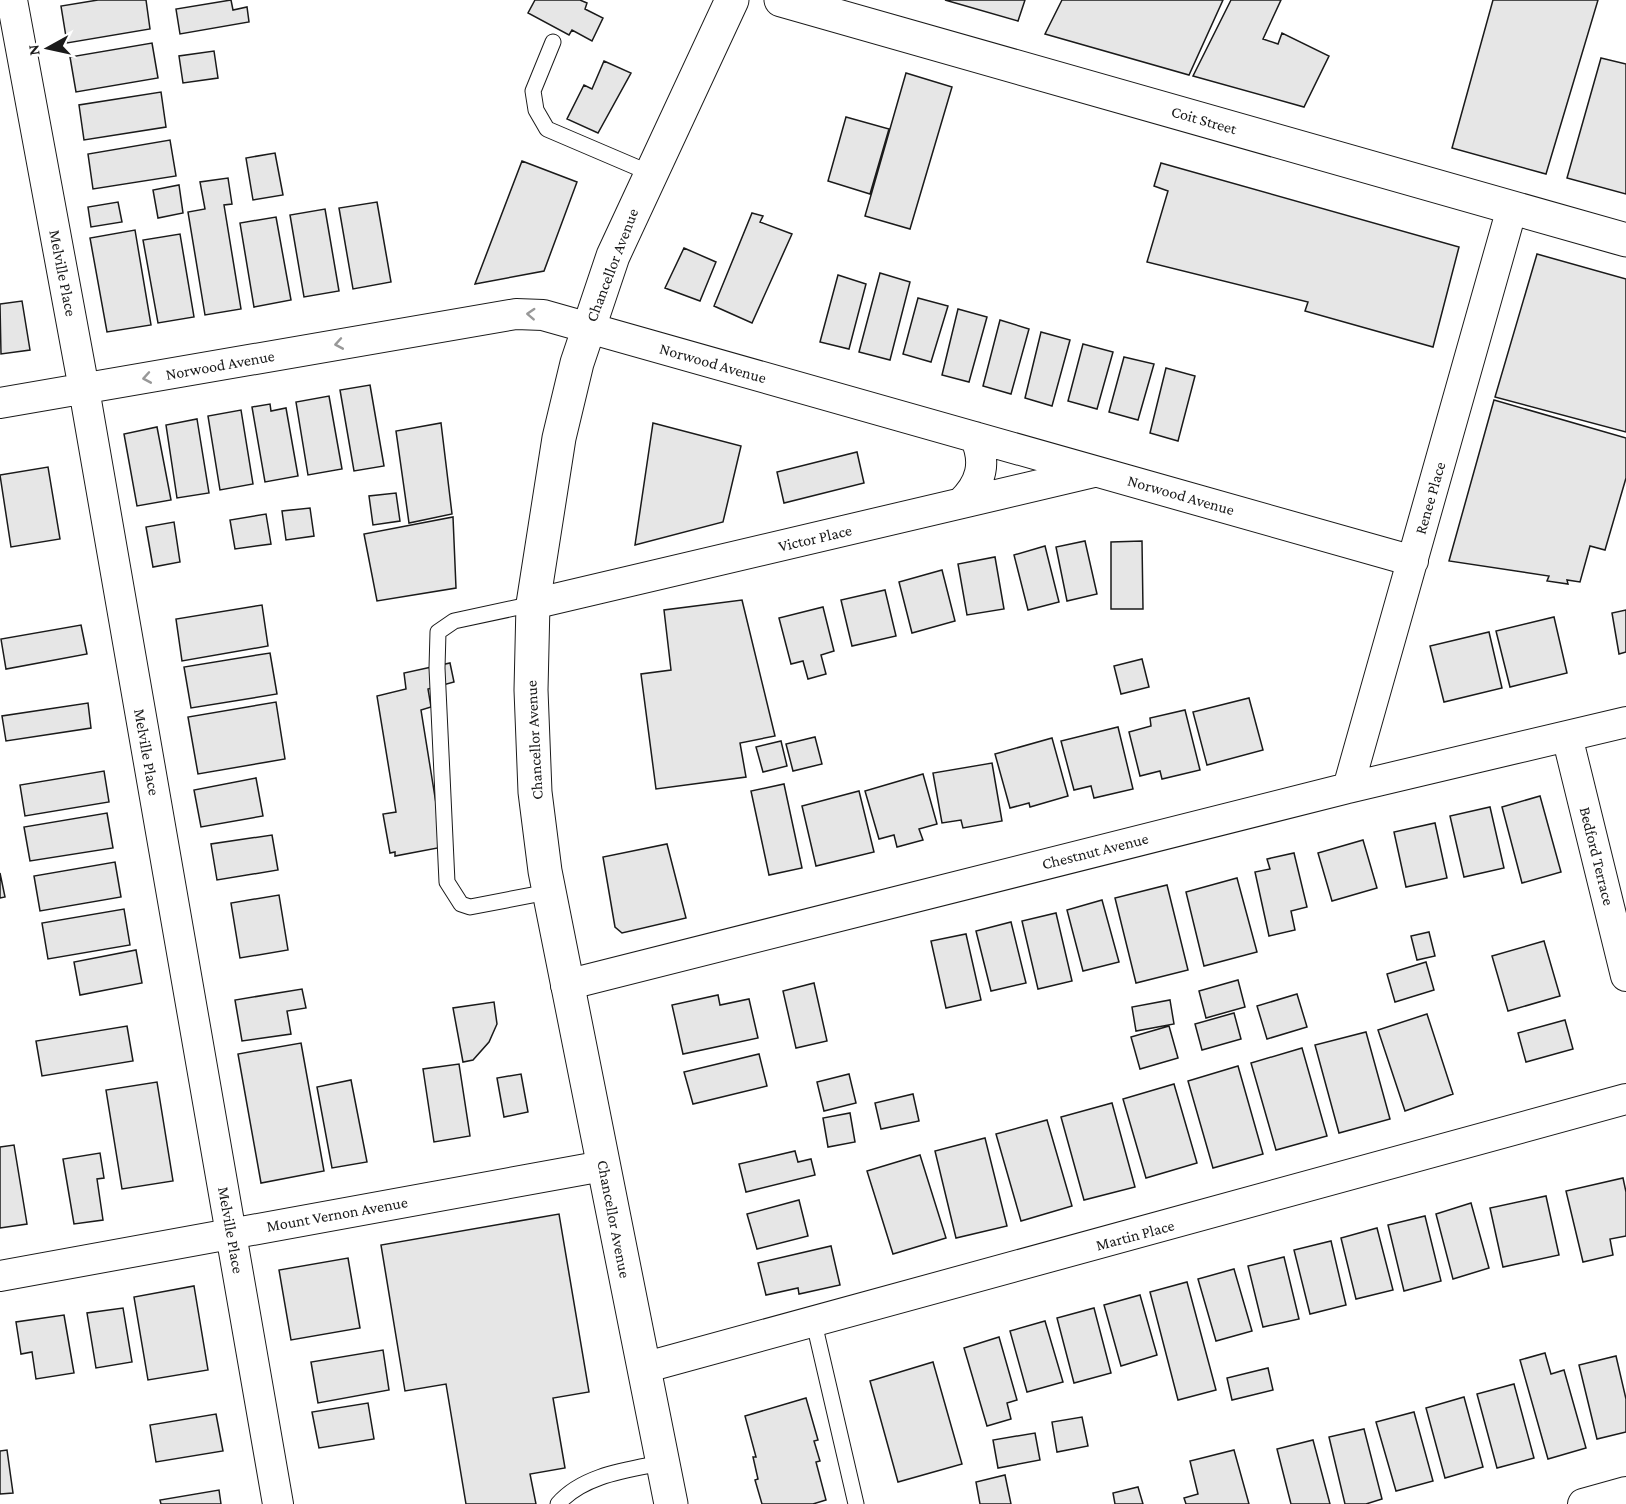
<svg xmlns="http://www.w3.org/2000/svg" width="1626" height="1504" font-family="'Crimson Pro',serif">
	<rect width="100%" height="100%" fill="#fff"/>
	<path fill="#e6e6e6" stroke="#1a1a1a" stroke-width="1.5" d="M98,0H146L150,29L67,43L61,6Z
		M231,0L233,10L247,7L249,22L180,34L176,9Z
		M535,0H580L587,3L585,9L603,18L592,41L572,30L569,35L528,13Z
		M945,0H1025L1018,21Z
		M1062,0H1223L1189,75L1045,34Z
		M1231,0H1281L1263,39L1278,44L1282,33L1329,56L1304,107L1193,76Z
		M1493,0H1598L1546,174L1452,148Z
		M152,43L158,78L76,92L70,57Z
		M214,51L218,78L183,83L179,56Z
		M1601,58L1626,64V194L1567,178Z
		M604,61L631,73L598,133L567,119L584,85L592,89Z
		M906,73L952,87L910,229L865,216Z
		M161,92L166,127L84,140L79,105Z
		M846,117L889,129L870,194L828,181Z
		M170,140L176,176L93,189L88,154Z
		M275,153L283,195L253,200L246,158Z
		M522,161L577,182L544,271L475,284Z
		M1161,163L1459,247L1433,347L1305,311L1308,302L1147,262L1168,191L1154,186Z
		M228,178L232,204L224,205L241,309L205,315L188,212L205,209L200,182Z
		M179,185L183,213L158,218L153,190Z
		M118,202L122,222L91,227L88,207Z
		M377,202L391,282L353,289L339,208Z
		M325,209L339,291L304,297L290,215Z
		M752,213L763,216L760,222L792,234L752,323L714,306Z
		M276,217L291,300L254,307L240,223Z
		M135,230L151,325L107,332L90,238Z
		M180,234L194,317L158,323L143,240Z
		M684,248L716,262L700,301L665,288Z
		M1537,254L1626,279V432L1495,397Z
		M880,273L910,282L890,360L859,352Z
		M838,275L866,284L849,349L820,342Z
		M918,298L948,306L931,362L903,354Z
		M22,301L30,350L1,354L0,304Z
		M958,309L987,317L969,382L942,375Z
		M1000,320L1029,329L1011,394L983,386Z
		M1041,332L1070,340L1052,406L1025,398Z
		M1083,344L1113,352L1097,409L1068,401Z
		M1124,357L1154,364L1138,420L1109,412Z
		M1166,368L1195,376L1178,441L1150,433Z
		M370,385L384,466L354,471L340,390Z
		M329,396L342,469L308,475L296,402Z
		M1494,400L1626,438V478L1605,550L1590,546L1580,582L1567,580L1568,584L1547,581L1549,576L1449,561Z
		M270,404L271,411L286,408L298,476L265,482L252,407Z
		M241,410L253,484L220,490L208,416Z
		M197,419L209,493L177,498L166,425Z
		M441,423L452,514L409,523L396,431Z
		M653,423L741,446L723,522L635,545Z
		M157,427L171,500L137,506L124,434Z
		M857,452L864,483L784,503L777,472Z
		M48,467L60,539L11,547L0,475Z
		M396,493L400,521L373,525L369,496Z
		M310,508L314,536L286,540L282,511Z
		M266,514L271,544L235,549L230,520Z
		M453,517L456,588L377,601L364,534Z
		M174,522L180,562L153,567L146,527Z
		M1085,541L1097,594L1067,601L1056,547Z
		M1142,541L1143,609H1111V542Z
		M1045,546L1059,602L1028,610L1014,555Z
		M995,557L1004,609L967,615L958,564Z
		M942,570L955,621L912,633L899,582Z
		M885,590L896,636L852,646L841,600Z
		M742,600L775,736L740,743L746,777L656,789L641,674L671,670L664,610Z
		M262,605L268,646L182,661L176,619Z
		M823,607L834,651L821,655L826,674L808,679L803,661L791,664L779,618Z
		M1626,610V652L1619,654L1612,613Z
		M1554,617L1567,673L1510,687L1496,631Z
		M81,625L87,654L6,669L1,639Z
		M1489,632L1502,688L1444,702L1430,646Z
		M270,653L277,694L191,708L184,667Z
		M1142,659L1149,687L1121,694L1114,666Z
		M450,663L454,682L428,689L431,707L421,710L443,847L395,856V852L390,853L383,814L396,812L377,696L406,689L404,673Z
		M1249,698L1263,750L1207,765L1193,712Z
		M276,702L285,759L198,774L188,717Z
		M88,703L91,728L6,741L2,716Z
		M1185,710L1200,770L1162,779L1160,771L1140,776L1129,732L1151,726L1150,718Z
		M1118,727L1133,789L1094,798L1091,786L1074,790L1061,741Z
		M815,737L822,764L793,771L786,744Z
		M1052,738L1068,796L1030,807L1029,803L1010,808L995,754Z
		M781,741L787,766L763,772L756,747Z
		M992,763L1002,821L963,828L961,820L942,823L933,773Z
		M104,771L109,802L25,816L20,785Z
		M923,774L937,824L919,829L923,840L897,847L894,835L879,839L865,791Z
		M256,778L263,816L201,827L194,790Z
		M784,784L802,868L769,875L751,791Z
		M859,791L874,852L816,866L802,806Z
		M1540,796L1561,872L1522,883L1502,807Z
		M1490,807L1504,868L1464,877L1450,816Z
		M107,813L113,848L30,861L24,827Z
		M1435,823L1447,878L1406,887L1394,832Z
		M272,835L278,870L217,880L211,844Z
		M1363,840L1377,888L1332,901L1318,853Z
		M667,844L686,918L622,933L615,927L603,857Z
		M1294,853L1307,907L1291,911L1295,930L1269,936L1255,872L1270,869L1267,859Z
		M115,862L121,897L40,911L34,876Z
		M0,873L5,897L0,898Z
		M1237,878L1257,952L1204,966L1186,892Z
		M1167,885L1188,970L1136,983L1115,898Z
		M279,895L288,950L240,958L231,903Z
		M1102,900L1119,962L1083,971L1067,910Z
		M124,909L130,945L48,959L42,923Z
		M1056,913L1072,981L1038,989L1022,921Z
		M1011,922L1026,983L991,991L976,931Z
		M1429,932L1435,956L1417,960L1411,936Z
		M966,934L981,1000L946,1008L931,941Z
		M1544,941L1560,996L1508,1011L1492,956Z
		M136,950L142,983L80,995L74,962Z
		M1426,962L1434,990L1395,1002L1387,974Z
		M1238,980L1245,1007L1206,1018L1199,991Z
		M814,983L827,1041L796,1048L783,991Z
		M302,989L306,1008L287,1011L291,1034L242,1041L235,1000Z
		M1297,994L1307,1027L1267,1039L1257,1006Z
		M718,995L720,1005L749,999L758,1038L683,1054L672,1005Z
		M1170,1000L1174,1024L1136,1031L1132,1007Z
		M494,1002L497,1024L489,1042L473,1060L463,1062L453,1008Z
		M1234,1013L1241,1039L1202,1050L1195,1024Z
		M1427,1014L1453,1094L1405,1111L1378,1030Z
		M1565,1020L1573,1049L1526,1062L1518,1033Z
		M127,1026L133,1061L42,1076L36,1041Z
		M1169,1026L1178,1058L1140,1069L1131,1037Z
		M1366,1032L1390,1119L1339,1133L1315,1045Z
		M301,1043L324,1171L261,1183L238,1054Z
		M1302,1048L1327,1136L1276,1150L1251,1063Z
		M759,1054L767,1086L693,1104L684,1072Z
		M459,1064L470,1136L434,1142L423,1069Z
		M1238,1066L1263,1154L1213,1168L1188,1081Z
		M521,1074L528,1112L504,1117L497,1078Z
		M849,1074L856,1103L824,1111L817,1082Z
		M351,1080L367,1162L332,1168L317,1087Z
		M157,1082L173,1181L122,1189L106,1090Z
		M1174,1084L1197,1163L1146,1178L1123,1099Z
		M913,1094L919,1121L881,1129L875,1103Z
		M1112,1103L1135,1187L1084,1200L1061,1117Z
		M850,1113L855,1142L828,1147L823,1118Z
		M1047,1120L1072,1206L1021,1221L996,1134Z
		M985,1138L1007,1226L956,1238L935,1151Z
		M14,1145L27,1224L0,1228V1147Z
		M795,1151L798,1162L811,1159L815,1175L746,1192L739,1164Z
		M100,1153L104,1178L97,1179L103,1220L74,1224L63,1159Z
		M920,1155L946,1238L893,1254L867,1171Z
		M1623,1178L1626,1192V1236L1610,1239L1613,1255L1583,1262L1566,1191Z
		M1546,1196L1559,1255L1503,1267L1490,1208Z
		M799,1200L808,1236L757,1249L747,1214Z
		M1471,1203L1489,1268L1453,1279L1436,1214Z
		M559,1214L589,1392L553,1398L565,1468L530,1474L536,1504H466L446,1384L405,1391L381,1245Z
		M1425,1216L1441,1281L1404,1291L1388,1225Z
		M1377,1228L1393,1290L1356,1299L1341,1238Z
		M1331,1241L1346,1305L1310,1314L1294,1250Z
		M831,1246L840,1285L799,1294L798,1288L766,1295L758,1263Z
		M1284,1257L1299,1319L1263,1327L1248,1266Z
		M348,1258L360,1328L291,1340L279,1270Z
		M1234,1269L1252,1331L1216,1341L1198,1279Z
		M1187,1282L1216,1390L1178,1400L1150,1292Z
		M194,1286L208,1370L148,1380L134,1297Z
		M1140,1295L1157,1355L1121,1366L1104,1305Z
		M123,1308L132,1362L96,1368L87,1313Z
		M1094,1308L1111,1373L1074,1383L1057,1318Z
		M64,1315L74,1373L36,1379L32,1352L21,1354L16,1322Z
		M1045,1321L1063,1382L1027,1392L1010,1331Z
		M999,1337L1017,1400L1007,1403L1011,1419L987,1426L964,1348Z
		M383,1350L389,1390L318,1403L311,1362Z
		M1545,1353L1551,1374L1564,1370L1586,1448L1548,1459L1520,1360Z
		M1616,1356L1626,1399V1432L1597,1439L1579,1365Z
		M933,1362L962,1464L898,1482L870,1381Z
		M1268,1368L1273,1390L1232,1400L1227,1378Z
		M1514,1384L1534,1458L1497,1468L1477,1394Z
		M1464,1397L1483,1467L1445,1478L1426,1408Z
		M806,1398L818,1440L814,1441L820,1461L816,1462L826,1500L813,1504H762L755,1480L758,1479L753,1457H756L745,1416Z
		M368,1403L374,1439L319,1448L312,1412Z
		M1414,1412L1433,1481L1396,1491L1376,1422Z
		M216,1414L223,1451L156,1462L150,1425Z
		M1082,1417L1088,1446L1057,1452L1052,1422Z
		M1364,1429L1382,1499L1366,1504H1345L1329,1437Z
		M1035,1433L1040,1460L998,1468L993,1440Z
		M1313,1440L1330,1504H1291L1277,1449Z
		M7,1450L13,1493L0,1494V1451Z
		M1234,1450L1249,1504H1186L1184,1498L1198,1494L1190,1461Z
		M1005,1475L1011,1504H980L976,1482Z
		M1138,1487L1143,1504H1115L1113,1493Z
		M219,1490L221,1504H161L160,1500Z"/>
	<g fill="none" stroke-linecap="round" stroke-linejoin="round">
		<g stroke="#1a1a1a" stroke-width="17">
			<path id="lane" d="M553,42L533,91L536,110L547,129L650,173
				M533,604L454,621L438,632L437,668L447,882L461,904L470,907L548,892
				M814,1323L856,1504
				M558,1504C583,1475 627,1470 662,1463"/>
		</g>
		<g stroke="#1a1a1a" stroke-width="32">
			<path id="street" d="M12,0L84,389L278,1504
				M0,403L516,314L543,315L1413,561
				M961,503C981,484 987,463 975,437
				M533,604L1094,472
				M1567,736L1626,976
				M1348,788L1512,208
				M566,985L1348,788L1626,722
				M0,1276L603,1166
				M643,1368L1626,1099
				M1583,1504L1626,1492"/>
		</g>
		<g stroke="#1a1a1a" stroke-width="35">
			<path id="secondary" d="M781,0L1626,240
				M671,1504L545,871L535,792L531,690L533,604L559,438L577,363L613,256L732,0"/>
		</g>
		<use href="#lane" stroke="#fff" stroke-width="15"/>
		<use href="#street" stroke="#fff" stroke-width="30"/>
		<use href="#secondary" stroke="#fff" stroke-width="33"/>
	</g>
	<defs><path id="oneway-chevron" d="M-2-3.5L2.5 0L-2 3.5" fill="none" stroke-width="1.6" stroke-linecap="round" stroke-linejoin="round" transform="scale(1.5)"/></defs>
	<g stroke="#989898">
		<use href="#oneway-chevron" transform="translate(531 314) rotate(-177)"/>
		<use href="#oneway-chevron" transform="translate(339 344) rotate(170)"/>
		<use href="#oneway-chevron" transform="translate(147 378) rotate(170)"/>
	</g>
	<g text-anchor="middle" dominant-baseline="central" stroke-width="4.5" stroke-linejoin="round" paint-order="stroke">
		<g font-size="16" fill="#1a1a1a" stroke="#fff">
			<text transform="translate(1204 120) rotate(16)">Coit Street</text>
			<text transform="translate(612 265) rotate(-69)">Chancellor Avenue</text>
			<text transform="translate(63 273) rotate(79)">Melville Place</text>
			<text transform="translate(713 363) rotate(16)">Norwood Avenue</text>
			<text transform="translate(220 365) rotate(-10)">Norwood Avenue</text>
			<text transform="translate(1181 495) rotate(16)">Norwood Avenue</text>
			<text transform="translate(1430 498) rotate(-74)">Renee Place</text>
			<text transform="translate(815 538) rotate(-13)">Victor Place</text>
			<text transform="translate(534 740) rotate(-93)">Chancellor Avenue</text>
			<text transform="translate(147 752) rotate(80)">Melville Place</text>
			<text transform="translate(1095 851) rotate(-14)">Chestnut Avenue</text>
			<text transform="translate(1597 856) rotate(76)">Bedford Terrace</text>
			<text transform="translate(337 1214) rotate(-10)">Mount Vernon Avenue</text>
			<text transform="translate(614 1219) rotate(79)">Chancellor Avenue</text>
			<text transform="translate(231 1230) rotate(80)">Melville Place</text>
			<text transform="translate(1135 1235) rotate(-15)">Martin Place</text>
		</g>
	</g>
	<g transform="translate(48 48) rotate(262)" stroke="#ffffff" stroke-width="4.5" paint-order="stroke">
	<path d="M0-4.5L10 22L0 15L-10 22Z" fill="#1a1a1a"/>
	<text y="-9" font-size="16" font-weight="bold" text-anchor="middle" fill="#1a1a1a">N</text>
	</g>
</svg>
